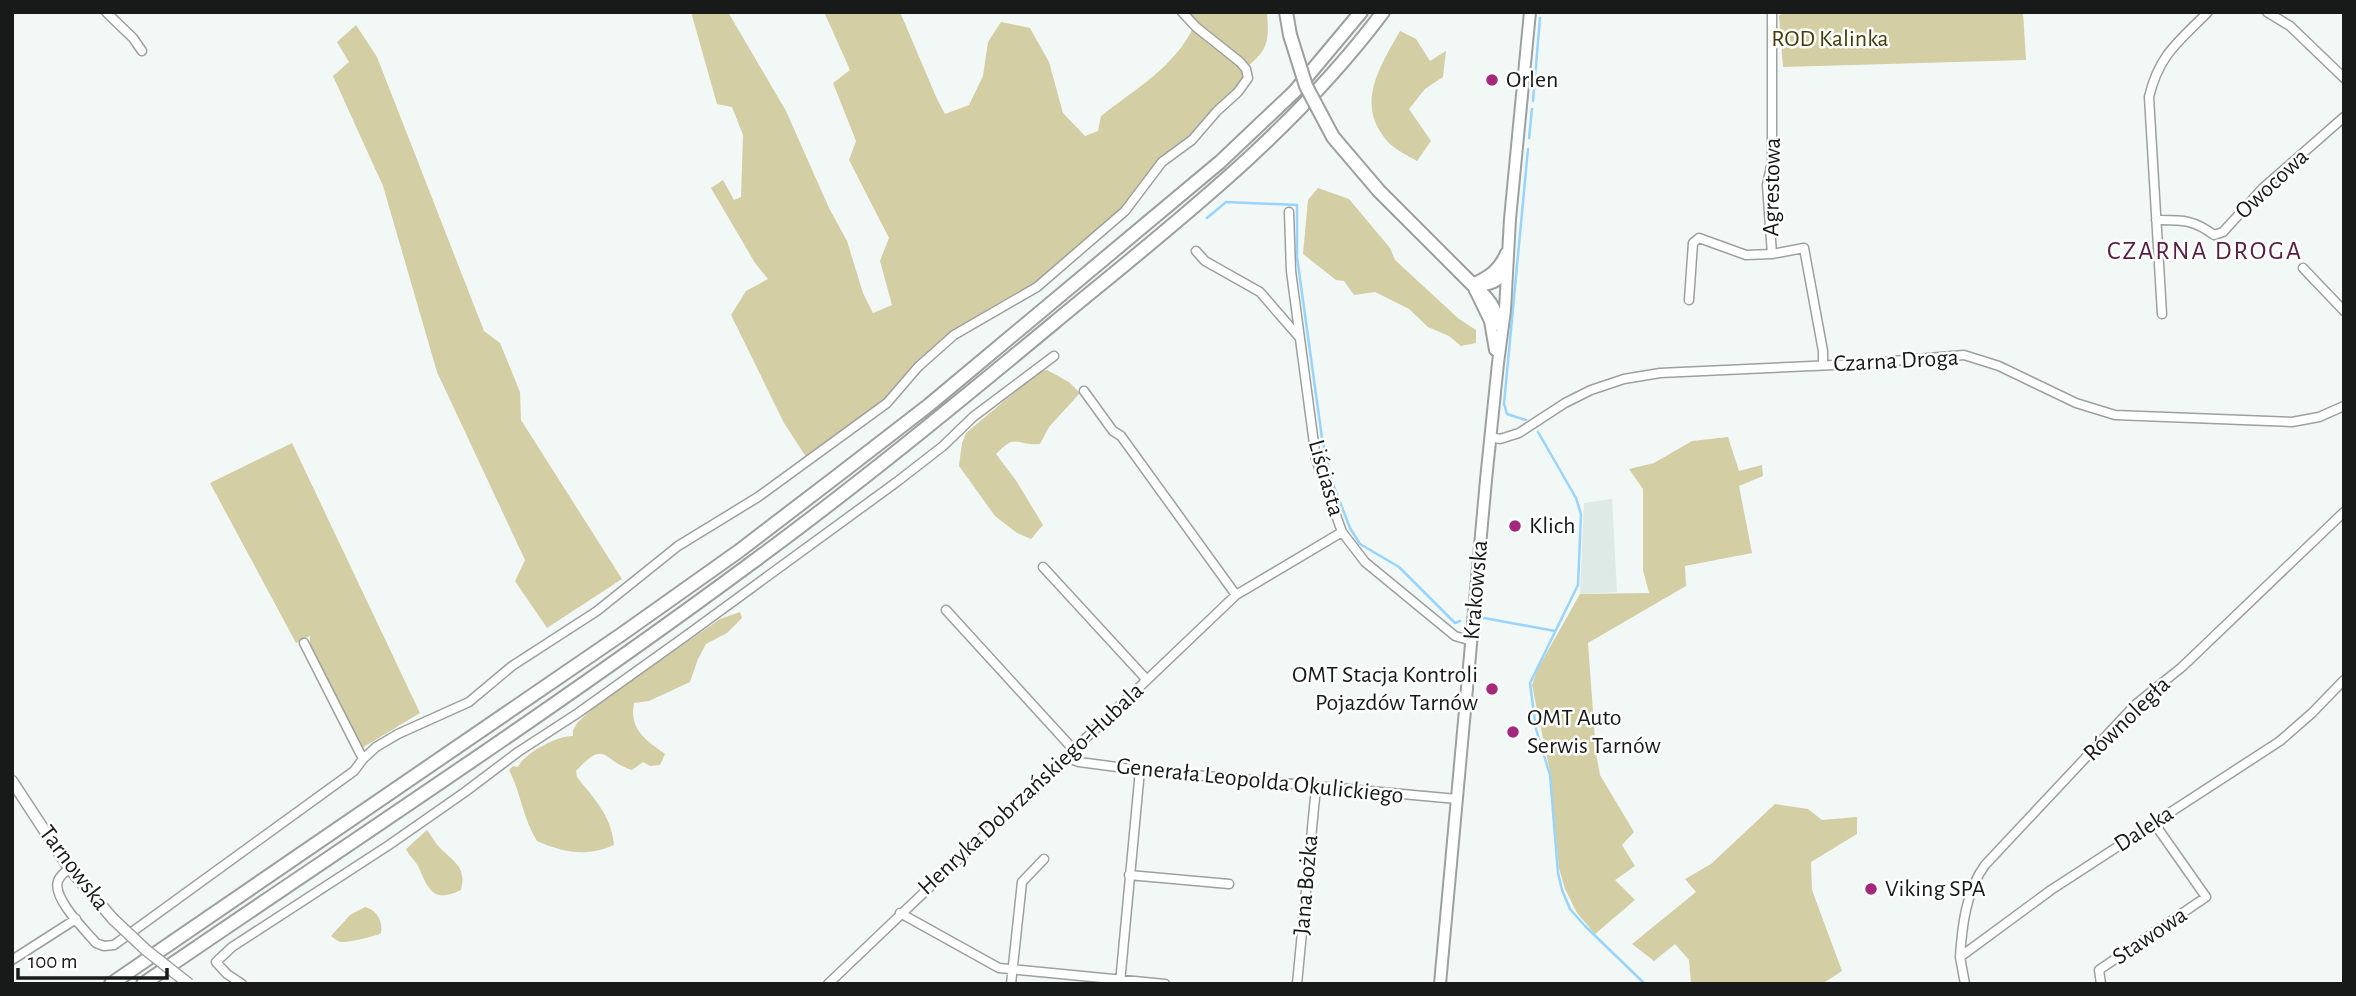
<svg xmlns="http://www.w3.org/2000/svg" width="2356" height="996" font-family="'Alegreya Sans',sans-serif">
	<rect width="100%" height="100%" fill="#f2f8f6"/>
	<path fill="#ddeae6" d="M1612,499L1617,592L1580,594L1584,503Z"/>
	<path fill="#d4cea4" d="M691,12H728L786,111L829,208L847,241L863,293L873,313L892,305L880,261L889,238L849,160L856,141L833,83L850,70L825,14L809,12H900L937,99L945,114L969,105L983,76L988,42L1001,22L1030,28L1049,62L1063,113L1085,136L1098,131L1101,116C1135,89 1175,67 1194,26L1182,12H1267C1269,40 1269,49 1247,67L1251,71V80L1198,134L1164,159L1124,209L1044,278L965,327L897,393L808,460L784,423L731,315L746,291L768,279L755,263L711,188L723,180L734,200L741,197L743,135L732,107L717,104Z
		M1783,12H2023L2026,60L1783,67L1779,16Z
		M356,25L377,57L484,331L500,343L520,392L521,420L622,579L547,628L515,581L525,560L437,372L383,186L333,76L349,62L337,42Z
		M1400,31L1416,39L1430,61L1446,51L1443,77L1425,89L1409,109L1431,141L1417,161C1408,156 1396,150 1389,143C1354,106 1379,68 1400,31Z
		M1318,188L1349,199L1390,248L1395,260L1459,319L1476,330V343L1461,346L1449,336L1428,327L1409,309L1375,292L1354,295L1344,281L1336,280L1303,254L1308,200Z
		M1047,370L1069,382L1080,393L1049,427L1040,444C1015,446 1017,432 996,454L1017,482L1043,525L1031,539L1017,533L995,516L959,466L962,443L966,433L1039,372Z
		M1728,437L1739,471L1762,465L1763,476L1739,486L1752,553L1685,566L1686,586L1588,643L1596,753L1600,775L1634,832L1622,845L1635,866L1615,880L1635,900L1595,934L1577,913L1565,889L1559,868L1549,767L1532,685L1537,670L1580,594L1649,593L1643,570V489L1629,469L1654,463L1692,441Z
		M292,443L420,713L362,748L310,645V636L296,643L210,483Z
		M740,612L742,618L727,633L706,644L698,659L690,682L649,701L634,703C629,730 646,740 665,754L660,765L650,766L643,762L632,770C603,762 607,737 576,771L577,777C595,800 611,815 614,845C587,857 564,853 537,841C523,819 521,793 509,770L513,766L518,767C524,753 558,735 573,736V730L578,722L599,703L720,619Z
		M1775,804L1808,809L1822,820L1857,817V834L1811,862L1812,890L1842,971L1822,984H1691L1689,960L1675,944L1654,961L1632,944L1696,892L1685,879L1711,864Z
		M427,830C432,836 435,843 440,848C454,862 467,867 461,890C434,903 429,891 419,868C416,861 409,856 406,849Z
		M365,907C377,910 383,921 381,933C378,936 347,943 341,942C337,941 335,939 331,936L350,915Z"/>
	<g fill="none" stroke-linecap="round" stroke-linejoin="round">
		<path stroke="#99d4fd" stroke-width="2.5" d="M1533,101L1540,18
			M1529,138L1532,109
			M1207,218L1226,202L1297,205V257L1322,438L1331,479L1350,528L1360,544L1399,567L1455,623L1460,621
			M1526,420L1507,414L1504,404L1528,149
			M1538,432L1576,498L1581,514L1578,585L1530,683L1536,729L1550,775L1558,873L1562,890L1570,909L1585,926L1645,984
			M1484,618L1555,631"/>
		<g stroke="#9ca19f" stroke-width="11">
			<path id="minor" d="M106,12L133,38L142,51
				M1772,12V162L1767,185L1772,254L1804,248L1823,351V364
				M2267,12L2290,26L2344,78
				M1289,212L1291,271L1316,459L1342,532L1365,562L1455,636L1472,641
				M2156,220C2181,220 2193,219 2214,235L2223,232L2263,188L2344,117
				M1196,251L1205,261L1260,292L1299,337
				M2303,268L2344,311
				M1689,300L1693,243L1699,238L1746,255L1772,254
				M2162,314L2149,97C2159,55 2178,42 2208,12
				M1084,391L1113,431L1121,436L1236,595
				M1491,437L1500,439L1519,433L1565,403L1591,390L1624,379L1660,373L1857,364L1964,355L1999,366L2076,403L2115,415L2292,422L2319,417L2344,406
				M1043,567L1147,680
				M946,610L1073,749
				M1065,757L1079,762L1140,770L1457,799
				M363,759L376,747L398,734L469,702L512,666L597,611L678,546L758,497L887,403L918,367L954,335L1037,287L1125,211L1162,162L1192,140L1217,111L1238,92L1248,78L1246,69L1240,62L1196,27L1182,12
				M69,868C65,873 60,875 58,881C52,898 85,930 96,943L104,946L114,945L354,771L363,759L304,643
				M1129,875L1229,884
				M900,913L999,968L1165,984
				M1960,957C1962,926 1966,891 1985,865L2136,704L2182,667L2344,512
				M12,960L76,919
				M1120,983L1140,770
				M242,984L227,974L216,962L232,947L389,845L465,792L518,752L578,713L683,638L898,481L943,446L973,417L1054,356
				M828,984L1236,595L1342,532
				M1011,984L1022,882L1044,859
				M1297,984L1316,787
				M1965,984L1960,957L2051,890L2280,741L2312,713L2344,680
				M2101,984L2099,970L2206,897L2154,823"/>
		</g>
		<g stroke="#9ca19f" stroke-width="13">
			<path id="tertiary" d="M12,781L69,868L113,919"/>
		</g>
		<g stroke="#9ca19f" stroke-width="14">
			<path id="secondary" d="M1472,284L1490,321L1495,350
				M1472,284C1489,296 1496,307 1501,327
				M1472,284C1488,277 1499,270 1506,253
				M1476,285C1491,286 1501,281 1507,267
				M1440,984L1486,480L1498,363L1505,310L1510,219L1530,12"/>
		</g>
		<g stroke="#9ca19f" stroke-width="16">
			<path id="primary" d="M1286,12L1290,35
				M1333,137L1379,191L1472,284
				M111,984L622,634L739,551L841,473L929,405L1220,162L1295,91L1361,12
				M143,984C346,845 553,710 750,564C855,487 955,405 1055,322C1171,226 1292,134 1383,12"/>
		</g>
		<use href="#minor" stroke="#fff" stroke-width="8"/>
		<use href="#tertiary" stroke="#fff" stroke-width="10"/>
		<use href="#secondary" stroke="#fff" stroke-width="10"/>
		<use href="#primary" stroke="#fff" stroke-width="12"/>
		<g stroke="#9ca19f" stroke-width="13" stroke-linecap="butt">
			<path id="tertiary-bridge" d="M113,919L146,950L189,984"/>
		</g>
		<g stroke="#9ca19f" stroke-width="16" stroke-linecap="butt">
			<path id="primary-bridge" d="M1290,35L1306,86L1333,137"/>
		</g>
		<use href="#tertiary-bridge" stroke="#fff" stroke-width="10"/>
		<use href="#primary-bridge" stroke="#fff" stroke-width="12"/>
	</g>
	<g fill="#a4297d" stroke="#fff" stroke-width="2.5">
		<circle cx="1492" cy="80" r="7"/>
		<circle cx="1515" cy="526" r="7"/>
		<circle cx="1492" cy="689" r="7"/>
		<circle cx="1513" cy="732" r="7"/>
		<circle cx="1871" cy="889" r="7"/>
	</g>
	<g text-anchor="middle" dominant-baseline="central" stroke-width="5" stroke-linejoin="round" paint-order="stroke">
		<g font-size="24" fill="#443c09" stroke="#fff">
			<text x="1830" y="39">ROD Kalinka</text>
		</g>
		<g font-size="24" fill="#181a1a" stroke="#fff" text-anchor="start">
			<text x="1506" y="80">Orlen</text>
			<text x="1529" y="526">Klich</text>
			<text x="1478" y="675" text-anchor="end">OMT Stacja Kontroli<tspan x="1478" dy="28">Pojazdów Tarnów</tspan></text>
			<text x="1527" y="718">OMT Auto<tspan x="1527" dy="28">Serwis Tarnów</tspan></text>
			<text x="1885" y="889">Viking SPA</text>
		</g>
		<g font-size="24" fill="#181a1a" stroke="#fff">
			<text transform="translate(2272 184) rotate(-43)">Owocowa</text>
			<text transform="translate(1772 187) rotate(-89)">Agrestowa</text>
			<text transform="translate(1896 361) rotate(-3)">Czarna Droga</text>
			<text transform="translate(1326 478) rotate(74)">Liściasta</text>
			<text transform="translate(1476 590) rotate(-85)">Krakowska</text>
			<text transform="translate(2127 719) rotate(-44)">Równoległa</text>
			<text transform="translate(1260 781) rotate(6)">Generała Leopolda Okulickiego</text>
			<text transform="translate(1031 789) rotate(-43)">Henryka Dobrzańskiego-Hubala</text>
			<text transform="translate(2144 829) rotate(-33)">Daleka</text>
			<text transform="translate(74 868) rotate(53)">Tarnowska</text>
			<text transform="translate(1306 885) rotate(-85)">Jana Bożka</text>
			<text transform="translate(2150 936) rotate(-34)">Stawowa</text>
		</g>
		<g font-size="26" letter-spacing="2" fill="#5a1e45" stroke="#fff">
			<text x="2205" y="251">CZARNA DROGA</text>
		</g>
	</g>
	<rect width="2356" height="996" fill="none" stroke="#181a1a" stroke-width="28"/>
	<path d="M18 968v10h149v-10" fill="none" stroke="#181a1a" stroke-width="3.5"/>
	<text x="28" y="968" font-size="21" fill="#181a1a" stroke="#ffffff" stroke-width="5" paint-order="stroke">100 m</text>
</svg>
